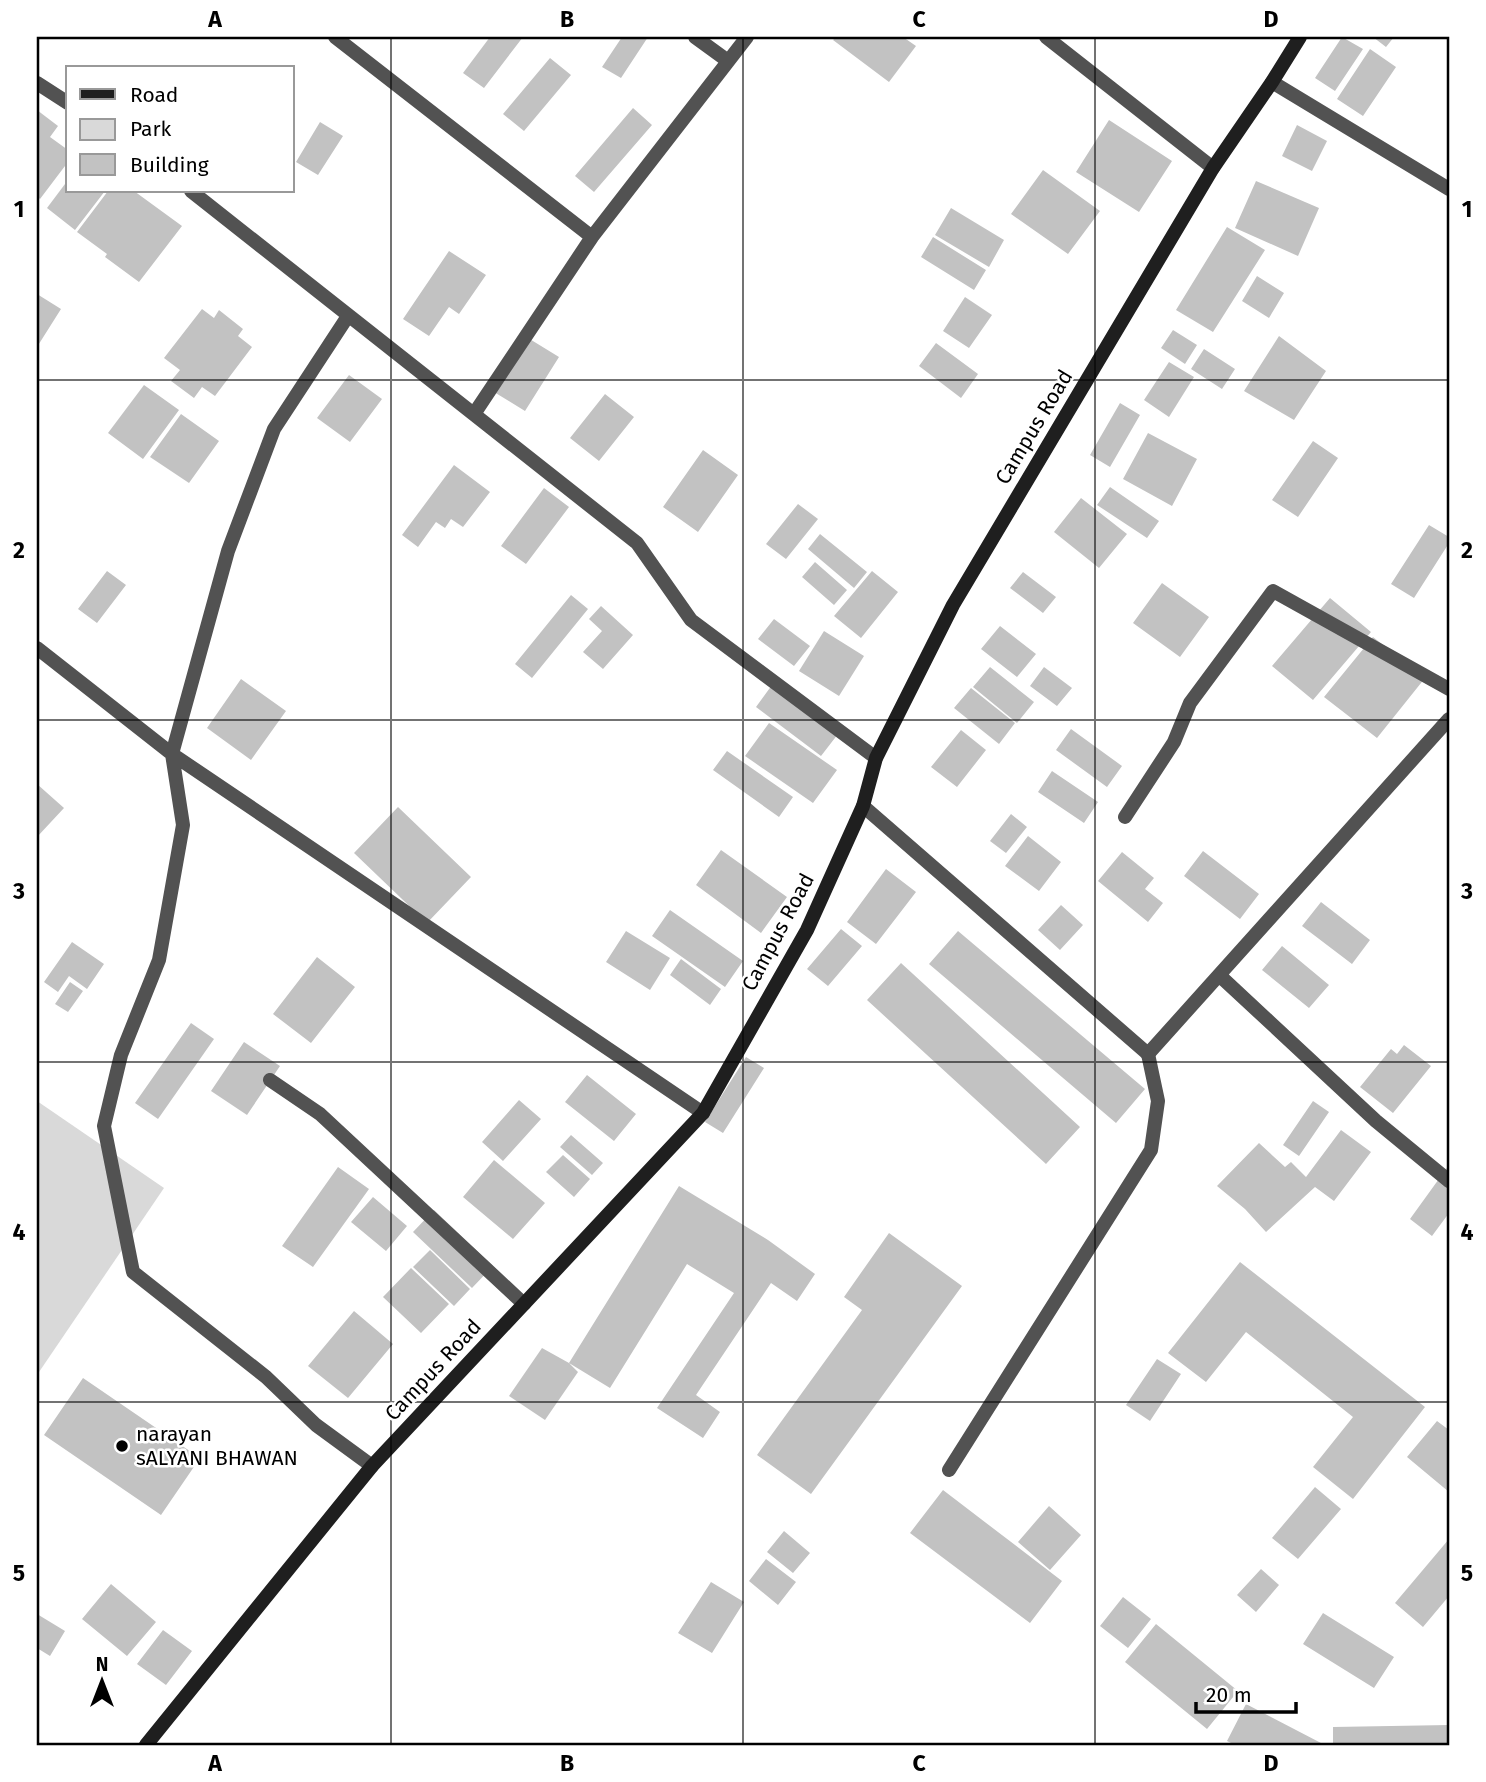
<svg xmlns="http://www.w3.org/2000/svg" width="1486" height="1782" font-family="'Fira Sans',sans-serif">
	<rect width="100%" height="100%" fill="#fff"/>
	<path fill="#d9d9d9" d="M37,1101L164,1188L37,1375Z"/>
	<path fill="#c2c2c2" d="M490,37H523L484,88L463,73Z
		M622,37H648L621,78L602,67Z
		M836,37H903L916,46L889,82L833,40Z
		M1342,37L1363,49L1335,91L1315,78Z
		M1373,37H1394L1386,47Z
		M1370,49L1396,67L1363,116L1337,99Z
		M550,58L571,75L524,131L503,114Z
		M633,108L652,125L594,192L575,176Z
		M37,110L58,126L50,137L68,150V162L40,199L37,196Z
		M1109,120L1172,161L1139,212L1076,172Z
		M320,122L343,136L318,175L296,162Z
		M1297,125L1327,141L1312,171L1282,156Z
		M1043,170L1100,211L1068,254L1011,214Z
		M68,180V191H105L75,230L47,208Z
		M1256,181L1319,208L1298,256L1235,228Z
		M108,191H134L182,226L139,282L105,257L107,254L77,232Z
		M951,208L1004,240L989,267L935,235Z
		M1227,227L1265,250L1213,332L1176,310Z
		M933,237L986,270L974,290L921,257Z
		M449,251L486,275L459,314L449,307L429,336L403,319Z
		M1257,276L1284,293L1269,318L1242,301Z
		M37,294L61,309L37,347Z
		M965,297L992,315L969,348L943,331Z
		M202,309L214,318L219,310L243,329L238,336L252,347L215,396L202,387L194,398L171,381L180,370L164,358Z
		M1173,330L1197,345L1185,364L1161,348Z
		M1279,336L1326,371L1294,420L1244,391Z
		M528,338L559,357L525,411L494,392Z
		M936,343L978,374L961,398L919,366Z
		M1204,349L1235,369L1222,389L1191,369Z
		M1169,362L1194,377L1169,417L1144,400Z
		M349,375L382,399L350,442L317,418Z
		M144,385L179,410L143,459L108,433Z
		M605,394L634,417L599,461L570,438Z
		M1120,403L1140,415L1110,467L1090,455Z
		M181,414L219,441L189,483L150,457Z
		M1148,433L1197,459L1172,506L1123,479Z
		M1313,441L1338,458L1298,517L1272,500Z
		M703,450L738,475L698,532L663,507Z
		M454,465L490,492L463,527L451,519L445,528L436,522L418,547L402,535Z
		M1110,487L1159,521L1147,538L1097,505Z
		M544,488L569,507L526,564L501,546Z
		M1081,498L1127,534L1099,568L1054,532Z
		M798,504L818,519L786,559L766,544Z
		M1429,525L1449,537V543L1414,598L1391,584Z
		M820,534L867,572L854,588L808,549Z
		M815,562L847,590L834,605L802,577Z
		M107,571L126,585L97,623L78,609Z
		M872,571L898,592L861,638L834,616Z
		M1023,572L1056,597L1043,613L1010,588Z
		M1162,583L1209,617L1180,657L1133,623Z
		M571,595L588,609L532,678L515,664Z
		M1330,598L1371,632L1313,700L1272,666Z
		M601,606L633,635L603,669L583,652L602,631L589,619Z
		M774,619L810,646L794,666L758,639Z
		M1000,626L1036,654L1017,677L981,649Z
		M824,631L864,656L839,696L799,671Z
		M1373,637L1425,678L1377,738L1324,697Z
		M990,667L1034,702L1017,723L973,687Z
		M1044,667L1072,688L1057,706L1030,686Z
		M241,679L286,711L251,760L207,728Z
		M772,685L838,734L821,756L756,707Z
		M971,688L1015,723L999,744L954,708Z
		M769,723L837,770L813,803L745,756Z
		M1071,729L1122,766L1107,787L1056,750Z
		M961,730L986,750L957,787L931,767Z
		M727,751L793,797L779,817L713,770Z
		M1052,771L1098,802L1084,823L1038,792Z
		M37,784L64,808L37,837Z
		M398,807L471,877L427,923L354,853Z
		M1011,814L1027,827L1006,853L990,841Z
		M1028,836L1061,862L1039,891L1005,866Z
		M721,850L787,897L761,933L696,885Z
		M1203,851L1259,894L1240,919L1184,876Z
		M1122,852L1154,878L1145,889L1163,903L1148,922L1098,881Z
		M886,869L916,892L876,944L847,922Z
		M1321,902L1370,940L1352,964L1302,926Z
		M1061,905L1083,925L1060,950L1038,930Z
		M670,910L743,961L725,987L652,936Z
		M841,929L862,946L828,986L807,969Z
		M626,931L670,958L650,990L606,962Z
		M958,931L1145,1089L1116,1123L929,964Z
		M72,942L104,964L87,989L69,976L58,992L44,982Z
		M1282,946L1329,985L1309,1008L1262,970Z
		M317,957L355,987L311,1043L273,1014Z
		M681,959L721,989L710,1005L670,975Z
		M901,963L1080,1127L1046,1164L867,1000Z
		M70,982L83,991L68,1012L55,1004Z
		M191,1023L214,1039L158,1119L135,1103Z
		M244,1042L280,1066L247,1115L211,1091Z
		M1404,1045L1431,1066L1393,1113L1360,1087L1391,1049L1397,1054Z
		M746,1057L764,1068L723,1133L705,1122Z
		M587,1075L636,1114L614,1141L565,1102Z
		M519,1100L541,1119L503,1161L482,1142Z
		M1313,1101L1329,1112L1299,1156L1283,1145Z
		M1341,1130L1371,1152L1334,1201L1315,1187L1266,1232L1245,1209L1217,1186L1259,1143L1285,1167L1291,1162L1306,1177Z
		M571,1135L603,1163L592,1175L560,1147Z
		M563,1155L590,1179L574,1197L546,1172Z
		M494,1160L545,1203L513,1239L463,1197Z
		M1449,1165V1213L1432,1236L1410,1219Z
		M338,1167L369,1189L313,1267L282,1246Z
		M679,1186L768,1240L815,1274L797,1301L771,1283L696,1395L720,1412L703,1438L657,1408L734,1293L687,1264L610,1388L569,1363Z
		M373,1197L407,1226L386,1251L351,1222Z
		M434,1210L493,1266L472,1288L413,1232Z
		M889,1233L962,1286L811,1494L757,1455L862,1310L844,1297Z
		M430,1250L470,1289L454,1306L413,1267Z
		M1240,1262L1425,1407L1353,1499L1313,1467L1353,1417L1246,1332L1206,1382L1168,1353Z
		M411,1268L449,1304L421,1333L383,1297Z
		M354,1311L393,1344L348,1398L308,1366Z
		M542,1348L569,1363L578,1372L545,1420L509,1396Z
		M1157,1359L1181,1374L1150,1421L1126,1405Z
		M83,1378L200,1458L161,1515L44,1435Z
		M1437,1421L1449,1430V1492L1407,1457Z
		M1315,1487L1341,1509L1298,1559L1272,1538Z
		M943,1490L1062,1581L1030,1623L910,1533Z
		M1049,1506L1081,1535L1050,1570L1018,1542Z
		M784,1531L810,1553L793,1573L767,1552Z
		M1449,1539V1596L1423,1627L1395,1603Z
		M766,1559L796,1582L778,1605L749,1581Z
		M1261,1569L1279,1585L1256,1612L1237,1595Z
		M711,1582L744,1602L712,1653L678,1633Z
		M111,1584L156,1622L127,1656L82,1619Z
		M1123,1597L1151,1619L1128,1648L1100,1626Z
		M1323,1613L1394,1657L1374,1688L1303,1644Z
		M37,1614L65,1631L50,1656L37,1648Z
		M1156,1624L1238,1691L1207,1729L1125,1662Z
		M163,1630L192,1651L166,1685L137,1664Z
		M1246,1704L1321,1743L1320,1745H1235L1227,1741Z
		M1449,1725V1745H1333V1727Z"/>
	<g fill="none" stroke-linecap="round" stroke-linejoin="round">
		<path stroke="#525252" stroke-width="14" d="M270,1080L320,1114L524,1304
			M949,1470L1151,1150L1158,1101L1148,1054"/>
		<path stroke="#525252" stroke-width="14" d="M335,37L592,237
			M695,37L728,61
			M1046,37L1213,168
			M1272,82L1449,189
			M37,83L68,103
			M191,191L637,543L691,620L876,758
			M348,316L274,429L228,551L172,754L183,825L159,960L121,1055L104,1126L133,1272L266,1377L316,1425L372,1466
			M474,414L592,237L747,37
			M37,648L172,754L703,1113
			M863,806L1148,1054L1449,719
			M1125,817L1174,742L1190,703L1273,591L1449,689
			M1219,975L1376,1121L1449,1181"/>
		<path stroke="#1f1f1f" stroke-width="14" d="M146,1745L372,1466L703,1113L807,930L863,806L876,758L953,605L1213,168L1272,82L1300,37"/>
	</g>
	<path fill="none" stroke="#000" stroke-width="2" stroke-opacity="0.55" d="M391,37V1745M743,37V1745M1095,37V1745M37,380H1449M37,720H1449M37,1062H1449M37,1402H1449"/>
	<circle fill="#000" stroke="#fff" stroke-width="2.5" cx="122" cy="1446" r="7"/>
	<g text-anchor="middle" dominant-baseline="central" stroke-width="5" stroke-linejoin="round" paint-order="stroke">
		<g font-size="21" fill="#000" stroke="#fff">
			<text transform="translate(1034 427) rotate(-59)">Campus Road</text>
			<text transform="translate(778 932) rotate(-62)">Campus Road</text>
			<text transform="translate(433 1370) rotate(-47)">Campus Road</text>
		</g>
		<g font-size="21" fill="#000" stroke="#fff" text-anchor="start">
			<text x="136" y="1434">narayan<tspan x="136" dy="24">sALYANI BHAWAN</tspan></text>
		</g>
	</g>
	<rect width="1486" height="1782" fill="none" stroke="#ffffff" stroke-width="77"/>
	<rect x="66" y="66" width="228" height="126" fill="#ffffff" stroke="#999999" stroke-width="2"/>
	<rect x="80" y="89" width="35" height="10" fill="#1f1f1f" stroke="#999999" stroke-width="2"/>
	<text x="130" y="102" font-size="21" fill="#000000">Road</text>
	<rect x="80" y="119" width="35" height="21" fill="#d9d9d9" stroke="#999999" stroke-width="2"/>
	<text x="130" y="136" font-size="21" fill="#000000">Park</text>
	<rect x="80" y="154" width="35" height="21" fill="#c2c2c2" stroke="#999999" stroke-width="2"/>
	<text x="130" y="172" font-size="21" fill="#000000">Building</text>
	<g transform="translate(102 1681)" stroke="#ffffff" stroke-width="5" paint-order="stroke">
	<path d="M0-5L12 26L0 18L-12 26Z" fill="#000000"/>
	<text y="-10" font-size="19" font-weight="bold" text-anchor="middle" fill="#000000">N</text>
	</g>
	<path d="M1196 1702v10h100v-10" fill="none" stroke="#000000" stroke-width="3.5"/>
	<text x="1206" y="1702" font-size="21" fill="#000000" stroke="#ffffff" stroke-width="5" paint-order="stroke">20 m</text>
	<rect x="38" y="38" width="1410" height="1706" fill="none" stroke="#000" stroke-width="2.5"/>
	<g font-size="23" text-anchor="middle" font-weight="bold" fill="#000">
		<text x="215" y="27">A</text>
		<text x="567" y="27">B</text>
		<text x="919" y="27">C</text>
		<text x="1271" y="27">D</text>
		<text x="19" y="217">1</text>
		<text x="1467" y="217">1</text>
		<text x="19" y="558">2</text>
		<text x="1467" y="558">2</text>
		<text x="19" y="899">3</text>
		<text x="1467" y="899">3</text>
		<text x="19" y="1240">4</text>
		<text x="1467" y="1240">4</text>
		<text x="19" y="1581">5</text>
		<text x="1467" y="1581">5</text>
		<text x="215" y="1771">A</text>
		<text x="567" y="1771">B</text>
		<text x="919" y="1771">C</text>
		<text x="1271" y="1771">D</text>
	</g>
</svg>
